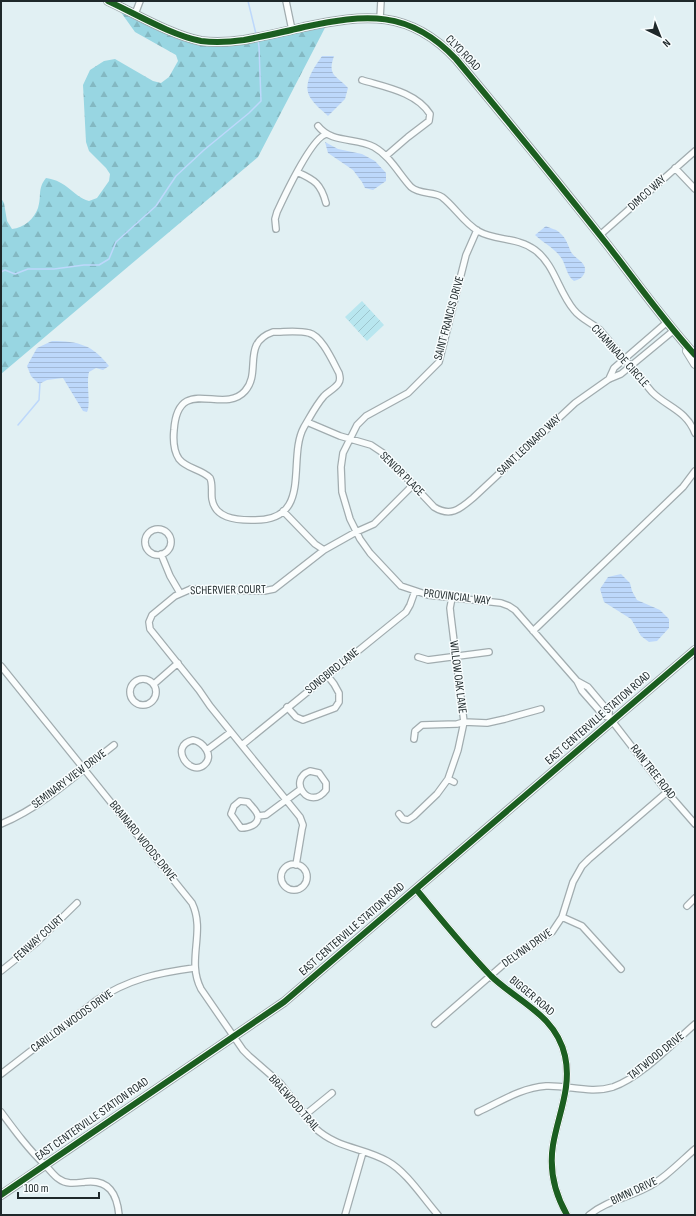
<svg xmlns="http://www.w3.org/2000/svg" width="696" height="1216" font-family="'Sofia Sans Condensed',sans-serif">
	<defs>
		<pattern id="forest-firs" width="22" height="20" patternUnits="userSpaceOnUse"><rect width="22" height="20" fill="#98d6e2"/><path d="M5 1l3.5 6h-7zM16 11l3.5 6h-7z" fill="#83b8c2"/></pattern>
		<pattern id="garden-furrows" width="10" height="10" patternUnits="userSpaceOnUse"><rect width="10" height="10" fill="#b8e6ef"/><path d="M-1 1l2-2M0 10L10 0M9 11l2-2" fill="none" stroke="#9ec5cd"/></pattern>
		<pattern id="water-rules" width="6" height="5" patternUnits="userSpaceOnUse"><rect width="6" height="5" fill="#bdd8fb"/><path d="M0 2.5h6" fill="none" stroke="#a2b9d7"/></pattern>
	</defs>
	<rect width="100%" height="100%" fill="#e1f0f3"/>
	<path fill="url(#forest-firs)" d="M115,4L167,29L216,42L328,22L258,157L1,374V198L4,203L7,221L12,229C24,228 34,219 38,208C42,196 37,189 46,178C68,181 72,196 89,201L97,198L109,181L110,174L106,168L89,151L86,142L83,85L90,70L104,61L115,59L153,81L161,83L169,77L178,61L176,55L135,32Z"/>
	<path fill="url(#garden-furrows)" d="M362,301L384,325L367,341L345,317Z"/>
	<path fill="url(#water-rules)" d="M322,56H334C327,76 336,75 348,88L345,99L328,116C323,111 316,106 312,100C300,86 314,68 322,56Z
		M325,142L338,149L362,154L375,161L386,173V181L373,190L365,188L362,182L353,170L328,153Z
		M546,226C551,229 557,229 560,233C566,238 568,245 571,252C576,260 589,263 584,274C582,278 578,280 574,281C567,276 566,266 562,259C555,248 543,243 535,235Z
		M52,341C78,341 93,345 109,366L103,370L96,368L89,372C86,384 91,404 87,412L83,411L63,378L47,380L39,384L31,376L27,366L37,348Z
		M621,574L630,583L632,591L637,600L660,610L669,619V628L657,641L649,642L641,636L631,619L604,602L600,589L608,577Z"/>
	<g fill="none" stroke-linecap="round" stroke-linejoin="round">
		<path stroke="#bdd8fb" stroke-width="1.5" d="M248,1L256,34
			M1,272L5,270L15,274L28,269H54L84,265H99L109,259L116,242L156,206L176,176L204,150L249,113L261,101L259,47L258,40
			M18,425L39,400L40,383"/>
		<g stroke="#a1acaf" stroke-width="8">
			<path id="street" d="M286,1L292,30
				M135,14L140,1
				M380,18L381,1
				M362,80C385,87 416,92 430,114L429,121L408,137L386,156
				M318,126C332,144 356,137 374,147C390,156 399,174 411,187C420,195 433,191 442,197C455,207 463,222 478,231C495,241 518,237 535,250C555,265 558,291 574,310C581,319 592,323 600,330L652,392C667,407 686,410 695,433
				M675,168L695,189
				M297,172C315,180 321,184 326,203
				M276,229L275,219L277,212C284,197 312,136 327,134
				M477,230L466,255L439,362L408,393L366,416L357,425L343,453L341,467L342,492L350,519L360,539L370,553L401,586L428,595L501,603L509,606L515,610L577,681L582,691L604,716L609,717
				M600,235L695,151
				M273,332C285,332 298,330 309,333C322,336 333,362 339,373C340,377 341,380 338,384C334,389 328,392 324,396C316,405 310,417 304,427C286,459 315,523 251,520C235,520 215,518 212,499C211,492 213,484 210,478C201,469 187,469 179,459C173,450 173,440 174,430C178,373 223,416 245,391C262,372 241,343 273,332Z
				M609,379L614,368L666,323
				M307,422L340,436L371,445L383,453L434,507C450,517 459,510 473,498L575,403L609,379L621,374L673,331
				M283,511L315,544L324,550
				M145 542a13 13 0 1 1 26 0a13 13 0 1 1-26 0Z
				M161,554L170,576L180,593
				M533,631L683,487L695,471
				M418,657L428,660L489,652
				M1,666L192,903C206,932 186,960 201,989L243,1050L249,1056L280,1083L315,1128C338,1149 362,1147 387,1161C407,1172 423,1198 438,1215
				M130 692a13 13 0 1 1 26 0a13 13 0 1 1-26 0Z
				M577,681L588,687L609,712V717L667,792L695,824
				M154,684L178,663
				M287,707L296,717L303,720L335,708L339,702V693L334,684L327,675
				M414,739L415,731L422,725L457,724L464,722L487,723L505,719L541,709
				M193,740C203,742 215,756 204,765C190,777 168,746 193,740Z
				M242,745L406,612L410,605L415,591
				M207,750L231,732
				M310,771L319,773L326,783V790C310,812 286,780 310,771Z
				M448,779L454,782
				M240,801L248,802C251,806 257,811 258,816C259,825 248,828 241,828L231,814L234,806Z
				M399,814L403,819L408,820L414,816L437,794L448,779L458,750L464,722L451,617L450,608L452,598
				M258,816L266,815L301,789
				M1,824C44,806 78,773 114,745
				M281 877a13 13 0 1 1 26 0a13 13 0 1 1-26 0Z
				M296,865L302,829L303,825L300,817L210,706L199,690L150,629L149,622L152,615L175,596L191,589L264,591L274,589L324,550L356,532L374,524L413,485
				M416,889C440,918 464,948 491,976C518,1002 556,1015 565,1056C572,1087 558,1115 553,1145C549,1170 555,1194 567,1215
				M687,906L695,898
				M562,917L582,926L621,969
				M1,971L36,943L77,903
				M435,1024L504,964L552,932L562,917L573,882L582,866L589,859L667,792
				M1,1074L97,1000C129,979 157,973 194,968
				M1,1112C15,1131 29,1150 46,1166C50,1170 54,1176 59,1179C67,1185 76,1183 85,1182C109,1179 117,1194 119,1215
				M478,1112C500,1102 520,1088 546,1086C568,1085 590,1094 613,1087C640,1078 673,1043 695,1024
				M305,1115L332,1093
				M345,1215L363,1152
				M589,1215C606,1201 627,1198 646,1188C664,1179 679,1163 695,1149"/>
		</g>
		<g stroke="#a1acaf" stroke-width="10">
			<path id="secondary" d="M108,1C136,14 171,35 201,41C216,43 230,42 244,40C264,36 284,32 304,27C365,14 409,9 456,59C507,120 557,181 606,243C635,280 663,320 695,355
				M687,351L695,364
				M1,1195L284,1002L695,650"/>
		</g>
		<use href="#street" stroke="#fafdfd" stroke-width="5.5"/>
		<use href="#secondary" stroke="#fafdfd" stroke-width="8"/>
		<g stroke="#f8fdfe" stroke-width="8">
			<path id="cycleway" d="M108,1C136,14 171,35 201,41C216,43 230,42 244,40C264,36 284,32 304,27C365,14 409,9 456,59C507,120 557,181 606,243C635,280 663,320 695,355
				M416,889C440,918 464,948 491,976C518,1002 556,1015 565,1056C572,1087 558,1115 553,1145C549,1170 555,1194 567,1215
				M1,1195L284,1002L695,650"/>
		</g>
		<use href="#cycleway" stroke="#1b5e20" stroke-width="6"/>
	</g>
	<g text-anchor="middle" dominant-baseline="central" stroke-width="3" stroke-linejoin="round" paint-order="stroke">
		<g font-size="12" fill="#1e282a" stroke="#f8fdfe">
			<text transform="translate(463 53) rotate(46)">CLYO ROAD</text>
			<text transform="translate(647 193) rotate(-42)">DIMCO WAY</text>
			<text transform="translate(449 318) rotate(-75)">SAINT FRANCIS DRIVE</text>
			<text transform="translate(620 356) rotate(48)">CHAMINADE CIRCLE</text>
			<text transform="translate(529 445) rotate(-43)">SAINT LEONARD WAY</text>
			<text transform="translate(402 474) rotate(45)">SENIOR PLACE</text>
			<text transform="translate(228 590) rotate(-1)">SCHERVIER COURT</text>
			<text transform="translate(457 597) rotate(7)">PROVINCIAL WAY</text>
			<text transform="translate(332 671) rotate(-39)">SONGBIRD LANE</text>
			<text transform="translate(458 677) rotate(83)">WILLOW OAK LANE</text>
			<text transform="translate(598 718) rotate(-41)">EAST CENTERVILLE STATION ROAD</text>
			<text transform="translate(653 772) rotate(52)">RAIN TREE ROAD</text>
			<text transform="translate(69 779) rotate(-37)">SEMINARY VIEW DRIVE</text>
			<text transform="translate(143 841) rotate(51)">BRAINARD WOODS DRIVE</text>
			<text transform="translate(352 929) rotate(-41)">EAST CENTERVILLE STATION ROAD</text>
			<text transform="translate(39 938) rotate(-42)">FENWAY COURT</text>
			<text transform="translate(527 948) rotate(-35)">DELYNN DRIVE</text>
			<text transform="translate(532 996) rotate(40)">BIGGER ROAD</text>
			<text transform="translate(72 1021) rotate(-36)">CARILLON WOODS DRIVE</text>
			<text transform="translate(656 1056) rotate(-39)">TAITWOOD DRIVE</text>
			<text transform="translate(294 1103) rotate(49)">BRAEWOOD TRAIL</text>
			<text transform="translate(92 1119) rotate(-35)">EAST CENTERVILLE STATION ROAD</text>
			<text transform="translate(634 1191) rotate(-25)">BIMNI DRIVE</text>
		</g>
	</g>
	<rect width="696" height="1216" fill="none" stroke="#1e282a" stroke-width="4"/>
	<g transform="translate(660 36) rotate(137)" stroke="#f8fdfe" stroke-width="3" paint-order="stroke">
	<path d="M0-3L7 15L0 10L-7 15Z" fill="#1e282a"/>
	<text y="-6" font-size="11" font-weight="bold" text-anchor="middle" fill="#1e282a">N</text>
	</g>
	<path d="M18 1192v6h81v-6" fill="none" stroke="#1e282a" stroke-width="2"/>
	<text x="24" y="1192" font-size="12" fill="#1e282a" stroke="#f8fdfe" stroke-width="3" paint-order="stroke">100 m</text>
</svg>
